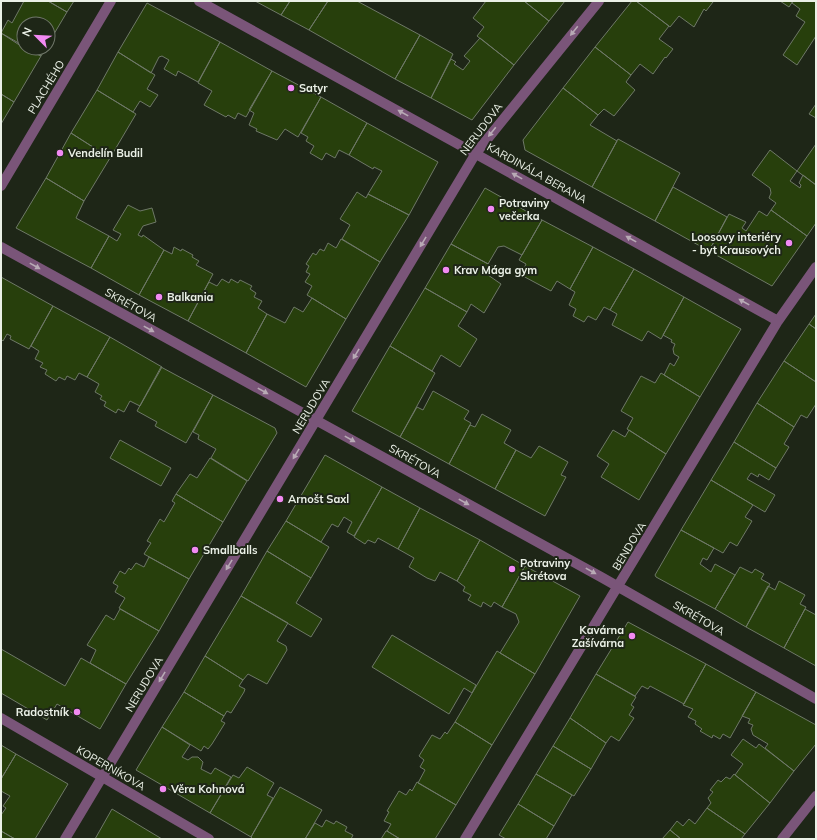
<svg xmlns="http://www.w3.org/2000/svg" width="817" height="840" font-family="Mulish,sans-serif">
	<rect width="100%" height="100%" fill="#1e2617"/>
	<path fill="#273f0c" stroke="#6e7867" d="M24,1H48L67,12L48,44V24H24V46L1,33L8,20L12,23Z
		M48,1H74L67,12Z
		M255,1H290L281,15Z
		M290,1H328L309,30L281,15Z
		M328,1H357L420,35L395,79L309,30Z
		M486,1H524L549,21L514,65L477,36L484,27L473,18Z
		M524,1H565L549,21Z
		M632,1H636L669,26L659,39L673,49L666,58L665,57L653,74L640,64L631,75L595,47Z
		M636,1H712L713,2L706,11L704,9L694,27L679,16L670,27Z
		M780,1H793L789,7Z
		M793,1H816V36L797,65L783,55L805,22L796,16L800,9L792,3Z
		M147,3L220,42L198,82L178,71L176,76L164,69L169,60L162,56L159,57L151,73L118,52Z
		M1,33L24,48L41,56L14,102L1,94Z
		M420,35L453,54L431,98L395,79Z
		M480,38L514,65L472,120L431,98L451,59L456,62L454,64L463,70L470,61L464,56Z
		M220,42L272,71L246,117L238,113L235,119L228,115L226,117L204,105L212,91L198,83Z
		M595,47L631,75L626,82L635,90L614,116L604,109L598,115L563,88Z
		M27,48H46L41,56Z
		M118,52L155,75L147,89L158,95L150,107L140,101L133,112L97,90Z
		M272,71L321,97L298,137L285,129L277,140L256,131L257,129L249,125L254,113L249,110Z
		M563,88L598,115L590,125L617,141L592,187L525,150L523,140Z
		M97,90L136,114L110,158L71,133Z
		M1,94L14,102L1,124Z
		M321,97L367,123L349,155L339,150L335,158L326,153L322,160L310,153L314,146L306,141L308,137L301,133Z
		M816,104V118L809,114Z
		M367,123L438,162L409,215L368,194L382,171L374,167L373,169L349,155Z
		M71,133L110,158L84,201L46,178Z
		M618,139L680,173L655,221L592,187Z
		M816,144V185L797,171Z
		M770,150L797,171L790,181L800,188L801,185L799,183L803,175L816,185V223L807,236L771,210L776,203L769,198L771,193L770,188L752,175Z
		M46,178L84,201L76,218L109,236L91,268L16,228Z
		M673,187L727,217L709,251L655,221Z
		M485,188L542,220L522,255L504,246L498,247L488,264L451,244Z
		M357,192L366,198L368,194L409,215L380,262L342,239L350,225L340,219Z
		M128,205L140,211L152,208L156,222L143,226L138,235L142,237L143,235L164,250L139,295L91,268L109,236L117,241L121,234L113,230Z
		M771,210L807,236L772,286L709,251L729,214L746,222L742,228L746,231L759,211L767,216Z
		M542,220L593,247L570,289L557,281L551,291L521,275L526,264L519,260Z
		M341,239L380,262L346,319L307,295L312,286L305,282L310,274L306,272L309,266L306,264L313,253L316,255L320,249L324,251L328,243L336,248Z
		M451,244L494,267L488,275L501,284L484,313L471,304L467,312L425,288Z
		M174,247L181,251L182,249L193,255L192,257L199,261L196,265L213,274L188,321L139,295L164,250L172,254Z
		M593,247L634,269L610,310L604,307L596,320L588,316L584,322L573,316L576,309L569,305L575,292L570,289Z
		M634,269L684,297L661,339L648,331L642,341L612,325L617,314L610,310Z
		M1,277L53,306L29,349L10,339L11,336L7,334L3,341L1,339Z
		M222,279L229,283L231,279L238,283L240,280L252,286L250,289L256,293L254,297L262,301L258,308L267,314L246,353L188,321L209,282L217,286Z
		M425,288L467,312L458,326L477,339L460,367L441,355L432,371L390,346Z
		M684,297L741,329L700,397L664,375L670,363L674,366L679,357L674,354L673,349L675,344L671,342L672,340L663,335Z
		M312,298L346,319L306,387L246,353L267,314L285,323L294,307L303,312Z
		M53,306L110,337L87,377L79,373L75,380L67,376L65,380L59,377L56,381L45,374L47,370L40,367L43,363L35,359L39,351L31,346Z
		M816,314V329L809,324Z
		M809,324L816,329V382L784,361Z
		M110,337L162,367L140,406L130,401L124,412L118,409L116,413L104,406L106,402L100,399L102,396L95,392L99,384L87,377Z
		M390,346L435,373L400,437L352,411Z
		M784,361L816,382V404L807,418L801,415L794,427L757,403Z
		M161,367L213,395L186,443L155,426L157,422L137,411Z
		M661,373L700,397L666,454L627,429L633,418L621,411L641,376L655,383Z
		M433,391L469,411L464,419L471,423L449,464L400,437L417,407L423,410Z
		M213,395L275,428L277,433L248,481L211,458L216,449L198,439L199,435L193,432Z
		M757,403L794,427L784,444L789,447L776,468L734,442Z
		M482,414L511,430L504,443L516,450L495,489L449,464L470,425L475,427Z
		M613,430L625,437L629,430L666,454L639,500L601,477L609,464L597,456Z
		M120,440L171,468L161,486L110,458Z
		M734,442L776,468L769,480L759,474L758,477L751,473L747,479L775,495L765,512L711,480Z
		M539,446L568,462L561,475L566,477L545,516L495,489L516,450L531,458Z
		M325,455L382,487L354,536L347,532L352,522L344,517L338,527L332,524L321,542L286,521Z
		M210,458L247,481L223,522L176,494L190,474L197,478Z
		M711,480L753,505L745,517L752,521L737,546L730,542L723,553L681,530Z
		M382,487L420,508L398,549L378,538L375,543L368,540L365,544L354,537Z
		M176,494L223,522L189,579L144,554L151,543L147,541L160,519L164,522L175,503L172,501Z
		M420,508L480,540L457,581L440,572L435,581L427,578L409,567L414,558L398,549Z
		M286,521L329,547L311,578L267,551Z
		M681,530L714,548L707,560L703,558L700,564L711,572L715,564L735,575L715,609L656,577L655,575Z
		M480,540L525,566L502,607L494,602L491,607L483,602L481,607L468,600L471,595L463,591L465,587L457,581Z
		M267,551L311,578L296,603L322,619L311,637L241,596Z
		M149,557L189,579L159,631L119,608L125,598L115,592L118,586L113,583L120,571L125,574L129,568L131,570L136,563L144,567Z
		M525,566L580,596L535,674L500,653L519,622L516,614L502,607Z
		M740,567L752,573L755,569L764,574L761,579L770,584L746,627L715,609Z
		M779,581L805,595L800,604L806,607L784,648L746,627L768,586L775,590Z
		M241,596L288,623L277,641L286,646L287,650L267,684L248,674L243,680L205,656Z
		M120,609L159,631L126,684L90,663L96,650L87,645L106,615L114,620Z
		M805,609L816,615V666L784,648Z
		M628,622L706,664L684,704L650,686L648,689L642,686L635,696L596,674Z
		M392,635L476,685L472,693L464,688L449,714L372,667Z
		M1,649L65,686L81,658L126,684L100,729L57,704L47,720L1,693Z
		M497,651L535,674L492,745L455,722Z
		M205,656L243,680L239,686L245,689L244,692L231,713L227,711L224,716L184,692Z
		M706,664L756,692L730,738L723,734L720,739L713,735L712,738L700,731L702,729L695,724L696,721L688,717L693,709L683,705Z
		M596,674L636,697L631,705L634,707L629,715L634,718L619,741L611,736L606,743L570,718Z
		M184,692L224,716L221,721L225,723L212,744L208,749L204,746L201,751L162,727Z
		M756,692L816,725V744L794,771L765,748L768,744L753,735L751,729L753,725L748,723L750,719L742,716Z
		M570,718L606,743L591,769L553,746Z
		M455,722L492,745L456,805L418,783L425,770L420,767L424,760L419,756L432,735L440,739L445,732L447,734Z
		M162,727L190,745L182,757L188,760L192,757H198L203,762L201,769L211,774L215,768L231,777L210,813L136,770Z
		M743,739L756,748L759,744L794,771L770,803L735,775L743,764L731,755Z
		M1,745L16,754L1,779Z
		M553,746L591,769L574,796L536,774Z
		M16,754L68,784L35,839H15L1,831V815L6,808L3,806L10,796L1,791V779Z
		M247,767L274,783L267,795L273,798L251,837L210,813L233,775L239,778Z
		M536,774L572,795L554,826L518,804Z
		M734,774L770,803L745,834L707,808L711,803L708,798L713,792L710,790L718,780L721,782L726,777L730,779Z
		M417,782L456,805L435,839H400L387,831L391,824L384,821L389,812L387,811L399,791L406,795L410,789L412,791Z
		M280,787L322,810L305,839H253L251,837Z
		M518,804L554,826L546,839H506L499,835Z
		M707,808L745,834L741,839H681L670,830L677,821L683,826L689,819L695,824Z
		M112,809L162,839H95Z
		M326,820L334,824L336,821L347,827L345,831L353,835L351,839H305L315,823L322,827Z
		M670,830L681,839H662Z
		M1,831L15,839H1Z
		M386,831H387L400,839H381Z"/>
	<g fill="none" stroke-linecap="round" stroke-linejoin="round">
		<path stroke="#7a5579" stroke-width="10" d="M199,1L778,321
			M1,186L111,1
			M1,247L601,577L816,699
			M65,839L476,153L599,1
			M465,839L778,321L816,267
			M782,839L816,796"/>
		<path stroke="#7a5579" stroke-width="10" d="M1,718L209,839"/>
	</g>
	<defs><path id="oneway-solid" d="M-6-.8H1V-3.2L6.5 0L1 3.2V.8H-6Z"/></defs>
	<g fill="#b8aab5">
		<use href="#oneway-solid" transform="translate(574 31) rotate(129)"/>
		<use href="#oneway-solid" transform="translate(403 113) rotate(-151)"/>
		<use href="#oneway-solid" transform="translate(492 132) rotate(129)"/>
		<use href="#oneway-solid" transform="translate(517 176) rotate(-151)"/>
		<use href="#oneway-solid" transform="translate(631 239) rotate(-151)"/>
		<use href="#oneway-solid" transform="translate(423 242) rotate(121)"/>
		<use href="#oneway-solid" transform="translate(35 266) rotate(29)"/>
		<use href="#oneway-solid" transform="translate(744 302) rotate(-151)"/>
		<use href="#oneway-solid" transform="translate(149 329) rotate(29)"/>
		<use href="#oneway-solid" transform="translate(356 354) rotate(121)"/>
		<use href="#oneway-solid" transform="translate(263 391) rotate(29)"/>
		<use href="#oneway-solid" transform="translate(350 439) rotate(29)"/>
		<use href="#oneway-solid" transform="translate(296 454) rotate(121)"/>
		<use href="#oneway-solid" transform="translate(464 502) rotate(29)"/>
		<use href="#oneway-solid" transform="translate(229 565) rotate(121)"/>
		<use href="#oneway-solid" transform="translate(591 571) rotate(29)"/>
		<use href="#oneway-solid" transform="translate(162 677) rotate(121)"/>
	</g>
	<g fill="#f28af2" stroke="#1e2617" stroke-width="1.5">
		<circle cx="291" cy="88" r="4"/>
		<circle cx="60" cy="153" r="4"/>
		<circle cx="491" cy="209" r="4"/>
		<circle cx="789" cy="243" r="4"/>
		<circle cx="446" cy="270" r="4"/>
		<circle cx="159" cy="297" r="4"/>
		<circle cx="280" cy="499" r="4"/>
		<circle cx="195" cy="550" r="4"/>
		<circle cx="512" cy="569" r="4"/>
		<circle cx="632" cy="636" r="4"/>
		<circle cx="77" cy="712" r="4"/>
		<circle cx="163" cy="789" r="4"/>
	</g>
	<g text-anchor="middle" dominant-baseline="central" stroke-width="4" stroke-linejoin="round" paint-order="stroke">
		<g font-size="11" fill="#eaf0e6" stroke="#1e2617">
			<text transform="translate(46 87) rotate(-59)">PLACHÉHO</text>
			<text transform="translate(481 129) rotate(-53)">NERUDOVA</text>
			<text transform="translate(537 173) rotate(29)">KARDINÁLA BERANA</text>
			<text transform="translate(131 305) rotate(29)">SKRÉTOVA</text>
			<text transform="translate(311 406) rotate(-59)">NERUDOVA</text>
			<text transform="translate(415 461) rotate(29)">SKRÉTOVA</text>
			<text transform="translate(629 546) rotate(-59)">BENDOVA</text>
			<text transform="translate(699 618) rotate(30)">SKRÉTOVA</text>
			<text transform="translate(144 684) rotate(-59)">NERUDOVA</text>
			<text transform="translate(111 768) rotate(30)">KOPERNÍKOVA</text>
		</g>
		<g font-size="11" font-weight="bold" fill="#eaf0e6" stroke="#1e2617" text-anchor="start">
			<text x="299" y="88">Satyr</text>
			<text x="68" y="153">Vendelín Budil</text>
			<text x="499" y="203">Potraviny<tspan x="499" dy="13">večerka</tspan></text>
			<text x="781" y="237" text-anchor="end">Loosovy interiéry<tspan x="781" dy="13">- byt Krausových</tspan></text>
			<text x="454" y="270">Krav Mága gym</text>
			<text x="167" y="297">Balkania</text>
			<text x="288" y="499">Arnošt Saxl</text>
			<text x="203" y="550">Smallballs</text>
			<text x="520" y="563">Potraviny<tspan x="520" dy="13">Skrétova</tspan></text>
			<text x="624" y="630" text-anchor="end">Kavárna<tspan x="624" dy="13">Zašívárna</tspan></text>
			<text x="69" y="712" text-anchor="end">Radostník</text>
			<text x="171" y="789">Věra Kohnová</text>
		</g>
	</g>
	<rect width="817" height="840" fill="none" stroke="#eaf0e6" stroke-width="4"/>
	<g transform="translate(36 36) rotate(294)"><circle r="19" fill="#1e2617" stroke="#70776a"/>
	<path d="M0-3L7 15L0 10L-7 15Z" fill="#f28af2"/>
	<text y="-6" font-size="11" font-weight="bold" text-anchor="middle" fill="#eaf0e6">N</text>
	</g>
</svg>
